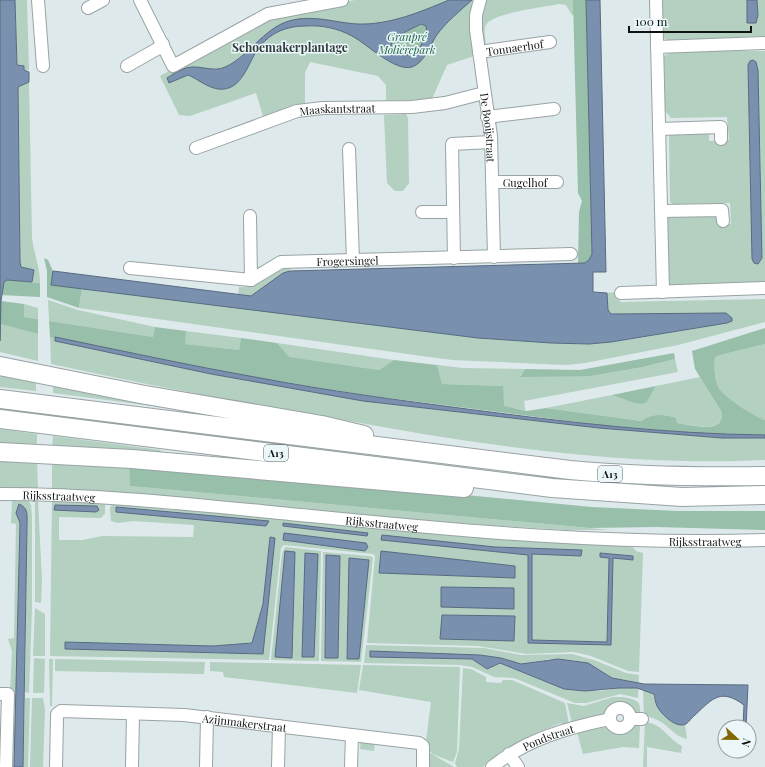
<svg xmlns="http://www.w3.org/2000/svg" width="765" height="767" font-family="'Playfair Display',serif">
	<rect width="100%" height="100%" fill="#dee9eb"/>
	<path fill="#b3d0c0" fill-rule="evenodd" d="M15,0H27L29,70H24L17,65Z
		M355,0H582L574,9V15H572L566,5L559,4C544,7 492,13 486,25C483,31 486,40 486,46L474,56L447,65L432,99L386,101V85L378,76L310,62L305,73V106L264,119L256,93L190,116L179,115L160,76L269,16Z
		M662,0H747V23L756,22L758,15L757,0H765V36L669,41L663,38Z
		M702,51H765V284L667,285L666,218L669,215L717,214L718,225L731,224L730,203L673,204L670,202L669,135L672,132L709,133V141L729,140L727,117L671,118L665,111L664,56L670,53ZM748,65L760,139L762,258L753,259Z
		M29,82L32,238C34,254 40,267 40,283L32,282L34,270L21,267L20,262L18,87Z
		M406,114L408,118L409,183L403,191H395L387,183L384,115Z
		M289,265L290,271L283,273L251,296L238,294L239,287C261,288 268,267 289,265Z
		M82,288L508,340L589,344L633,339L727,323L726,313L611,314L607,310V293L619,292L620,302L765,299V322L678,345L585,363L566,365L452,360L422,356L79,308Z
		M48,300L78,310L155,327L153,337L49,321Z
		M24,304L38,308V319L24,317Z
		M0,324L38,334V361L0,352Z
		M186,331L241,338L239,350L184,344Z
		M50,337H55V341L211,374L363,401L599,428L722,438H765V460C624,467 481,445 343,420C245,403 147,385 51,364Z
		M277,343L394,360L379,370L294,358L288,357Z
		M765,344V420C755,417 724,397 719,388C714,379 714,367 715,357L720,355Z
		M675,359L678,372L524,401L525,410L503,406V386L442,384L437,365L463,368L525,369L520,376H591L643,367Z
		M0,372L36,382V391L0,387Z
		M700,377L721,411C727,435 690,424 677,423L676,418C664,414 652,413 643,421L546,408L612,395L634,403L642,404L647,402L656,386Z
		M53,385L176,409L53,393Z
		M0,429L37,434V446L0,444Z
		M53,436L161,450L159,454L52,447Z
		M0,458L37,460L38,489H0Z
		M52,461L129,465L130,486L611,530H567L483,525L52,490Z
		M27,498L31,505L32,516V608L29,693L25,692L27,526L18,508L16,513L20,523L16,692H10L12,651L8,639L14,638L16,524L11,523L12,501V499Z
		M52,499L105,501V513L101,518L59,517V540H83L102,536L193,537L194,525L133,521L118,523L111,521L110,508L113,502L630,544L636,551L643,553L639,672L628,671L591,656L574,652L527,654L478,646L367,643L375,556L373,554L284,545L281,548L269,660L50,656ZM117,507L268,521L116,512ZM283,523L367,533V536L283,526ZM284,533L366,543L367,545L365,551L283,540ZM382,536L495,547L582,550L581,556L532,554L531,640L607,642L609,557L600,553L633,556V560L613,557L610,645L528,643V555L382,540ZM270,538L263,654L65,649V642L213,646L252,643L263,604ZM442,615L515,616L441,639Z
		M35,500L38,501L42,580L41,603L35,602Z
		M285,547L321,551L319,661L271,660L282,553Z
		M323,552L370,556L373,558L361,662L321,661ZM326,555L340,556L325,658ZM350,558L369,560L358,659L347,658Z
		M35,608L45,614V656H33Z
		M366,645L484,648L521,655L572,654L594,660L626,673L639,675L638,698L620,694L587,703H575L514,678L494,677L472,667L460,665L364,663ZM370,652L480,655L501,658L521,664L549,659L588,663L612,678L637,683V688H619L601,691L564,689L500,663L487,669L472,659L370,657Z
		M34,658L45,659L44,693H33Z
		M49,659H53L52,706H50Z
		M55,659L205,662L204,674L55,671Z
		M210,662L361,665L357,693L224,677L223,672L210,671Z
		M363,665L460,667L457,752L453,762L432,754L431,752L427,751L426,741L431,702L359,690Z
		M463,668L471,669L486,677V682L501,683L503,680H512L565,703L569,724L562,726L561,723C543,730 524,736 510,750L508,747L498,754L500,757L492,759L483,767H457L455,763L459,749Z
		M643,689L654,694L656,704L680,724H685L687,739C670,735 667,719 644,716Z
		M10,697L16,698L14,767H9Z
		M613,697C623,697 632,697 639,703L641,716H635C629,703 612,697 606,714L572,723L567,703L584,706Z
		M25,698H30L28,767H23Z
		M32,698H43L45,709L43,767H30Z
		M635,722L640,725L639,748L623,747L583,754L577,732L607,727L613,733L622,735L632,729Z
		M645,722C663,724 667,738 682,746L681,753L647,747V767H643Z
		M361,740L375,741L374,751L360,749Z
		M426,753H430L454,767H426Z"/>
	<path fill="#97bfaa" d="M573,0H586L592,254C590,261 586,264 578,264L579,212L582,201L578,193Z
		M420,24L425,26L427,34L418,51L404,56L399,54L391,48L392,41L404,32Z
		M44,258L48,260L53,271L51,285L82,288L79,308L47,297V271Z
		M7,280L40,283V297L1,295L4,282Z
		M1,301L24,304V317L38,319V334L0,324Z
		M49,321L153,337L155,327L186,331L185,344L239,350L241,338L277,343L289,357L379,370L394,360L437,365L442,384L503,386L504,406L527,411L546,408L642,421C652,413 664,414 676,418L677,423C691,425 727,435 721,411L695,369L692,351L765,328V344L720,355L715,357C714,367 714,379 719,388C724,397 755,417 765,420V435H723L599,425L365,395L261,379L50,337Z
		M674,353L675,359L643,367L591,376L520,377L525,369L580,370Z
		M656,386L647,402L642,404L634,403L612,395Z
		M129,465L277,477L592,507L677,511H765V530L656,527L590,528L130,486Z"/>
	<path fill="#7a90af" stroke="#5a6a80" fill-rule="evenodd" d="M0,0H15L17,65L24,66V70L29,72V82L18,87L20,262L21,267L34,270L32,282L7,280L4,282L1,301L0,341Z
		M449,0H472C460,11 446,22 436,36C430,46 424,63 412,67C395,72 367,44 352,36C337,28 322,25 305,26C287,26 272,32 260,46C248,61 243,92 218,89C206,87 198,79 188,75L169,83L167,78C173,74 180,70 186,68C199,64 213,73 225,67C247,58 264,28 289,21C313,14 335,23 358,24C390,25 420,12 449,0ZM421,24L426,26L427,34L418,51L404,56L399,54L391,48L392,41L405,32Z
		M586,0H600L606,272H593V292L607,293L608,310L611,314L726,313L732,318V321L727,323L611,342L589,344L551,343L478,338L51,285L53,271L251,296L283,273L290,271L585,263L589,260L592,254Z
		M747,0H757L758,15L756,23H747Z
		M753,60L756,62L758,70L762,258L758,264L754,263L752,259L748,65L750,61Z
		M55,337C123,351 192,366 260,378C329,391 398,400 467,409C566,422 665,434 765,435V438H722L599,428L363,401L211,374L55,341Z
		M19,504C29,508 27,516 27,526L23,767H14L20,523L16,513Z
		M55,505L97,506L99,510L96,512L54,510Z
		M116,507L269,521L266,526L116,512Z
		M283,523L368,533L367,536L283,526Z
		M284,533L366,543L368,547L365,551L283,540Z
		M382,535L495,547L582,550L581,556L532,554V640L607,642L609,558L600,557V553L633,556V560L613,558L611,645L528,643V555L381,540Z
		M270,537L275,538L263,654L65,649V642L213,646L252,643L263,604Z
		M285,551L295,552L292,658L275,657Z
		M381,551L515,566V578L379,573Z
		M305,553L318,554L314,657H302Z
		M326,555L340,556L338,658H325Z
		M349,558L369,560L359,659H347Z
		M441,587L514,588V609L441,607Z
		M442,615L515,616L514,641L440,639Z
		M370,651L480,655L501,658L521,664L558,659L588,663L612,678L644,684L748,685L746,727H743L744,705C721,688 713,698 695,715C692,717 689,722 686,724C676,729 661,714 657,706C655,702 655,697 654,694L637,688H619L585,691L564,689L500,663L487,669L472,659L370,657Z"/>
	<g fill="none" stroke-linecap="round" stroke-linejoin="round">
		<g stroke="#99a3a5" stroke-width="14">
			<g id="minor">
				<path d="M38,0L43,66"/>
				<path d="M140,0L173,66L268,14L342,0"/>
				<path id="s1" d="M480,0L476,15V30L491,136L494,257"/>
				<path d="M656,0L663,292"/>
				<path d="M88,8L103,0"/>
				<path d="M657,47L765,43"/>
				<path id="s2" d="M479,52L550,42"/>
				<path d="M127,66L157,49L163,44"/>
				<path d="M487,117L554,109"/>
				<path d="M659,129L721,127V139"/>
				<path id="s3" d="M196,148L297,111L323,108L412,107L445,103L484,93"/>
				<path d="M349,149L353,260"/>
				<path id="s4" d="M493,182H557"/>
				<path d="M661,211L722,210L723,221"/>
				<path d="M422,212H453"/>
				<path d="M250,216L251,280"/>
				<path d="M454,258L452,144L491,142"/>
				<path id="s5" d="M130,268L251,280L281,262L571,254"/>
				<path d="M621,293L765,288"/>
				<path id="s6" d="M0,494C104,494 207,506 311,516C462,531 613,545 765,540"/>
				<path d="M0,694H8L6,767"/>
				<circle cx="620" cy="718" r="10"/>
				<path d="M630,719H642"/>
				<path d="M509,754L518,767"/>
				<path id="s7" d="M56,767L57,718V714L61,711L184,715L419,743L423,746V767"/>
				<path d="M132,767L133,714"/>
				<path d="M206,767L207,717"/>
				<path d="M278,767L279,726"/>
				<path d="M351,767L352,735"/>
				<path id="s8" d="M492,767C527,739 567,728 610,719"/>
			</g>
		</g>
		<g stroke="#99a3a5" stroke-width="20">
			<path id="highway" d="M0,366L140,394L322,425L364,435
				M0,399L570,470C635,476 699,477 765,476
				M0,419L552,488L682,497L765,495
				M0,452L132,459L464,488"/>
		</g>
		<use href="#minor" stroke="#fff" stroke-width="12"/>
		<use href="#highway" stroke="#fff" stroke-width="18"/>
	</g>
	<g text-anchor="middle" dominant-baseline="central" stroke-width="3" stroke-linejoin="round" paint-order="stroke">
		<g fill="#ebf7f9" stroke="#505758" stroke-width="1">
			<rect x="264" y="445" width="24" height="16" rx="3"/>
			<rect x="598" y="466" width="24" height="16" rx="3"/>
		</g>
		<g font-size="10" font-weight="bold" fill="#0e1213">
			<text x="276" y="453">A13</text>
			<text x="610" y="474">A13</text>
		</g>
		<g font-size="11" font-style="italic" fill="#1f6347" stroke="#ebf7f9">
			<text x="407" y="36">Granpré<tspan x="407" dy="13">Moliérepark</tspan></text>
		</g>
		<g font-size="11" fill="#0e1213" stroke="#ebf7f9">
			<text stroke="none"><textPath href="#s2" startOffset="36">Tonnaerhof</textPath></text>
			<text stroke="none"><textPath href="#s3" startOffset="148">Maaskantstraat</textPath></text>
			<text stroke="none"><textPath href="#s1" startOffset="129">De Booijstraat</textPath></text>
			<text stroke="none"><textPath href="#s4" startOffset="32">Gugelhof</textPath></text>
			<text stroke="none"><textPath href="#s5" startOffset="223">Frogersingel</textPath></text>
			<text stroke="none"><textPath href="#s6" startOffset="59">Rijksstraatweg</textPath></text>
			<text stroke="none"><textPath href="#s6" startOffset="383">Rijksstraatweg</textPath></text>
			<text stroke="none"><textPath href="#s6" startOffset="707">Rijksstraatweg</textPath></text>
			<text stroke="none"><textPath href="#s7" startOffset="242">Azijnmakerstraat</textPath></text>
			<text stroke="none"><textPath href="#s8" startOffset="64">Pondstraat</textPath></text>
		</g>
		<g font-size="12" font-weight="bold" fill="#323b3d" stroke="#ebf7f9">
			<text x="290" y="47">Schoemakerplantage</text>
		</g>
	</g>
	<g transform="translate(737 739) rotate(112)"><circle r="19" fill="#ebf7f9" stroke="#939b9d"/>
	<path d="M0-3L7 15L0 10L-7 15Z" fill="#836801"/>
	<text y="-6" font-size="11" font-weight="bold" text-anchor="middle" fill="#0e1213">N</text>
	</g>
	<path d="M629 26v6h122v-6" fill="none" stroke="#0e1213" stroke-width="2"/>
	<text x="635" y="26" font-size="12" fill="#0e1213" stroke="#ebf7f9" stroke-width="3" paint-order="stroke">100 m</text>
</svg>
